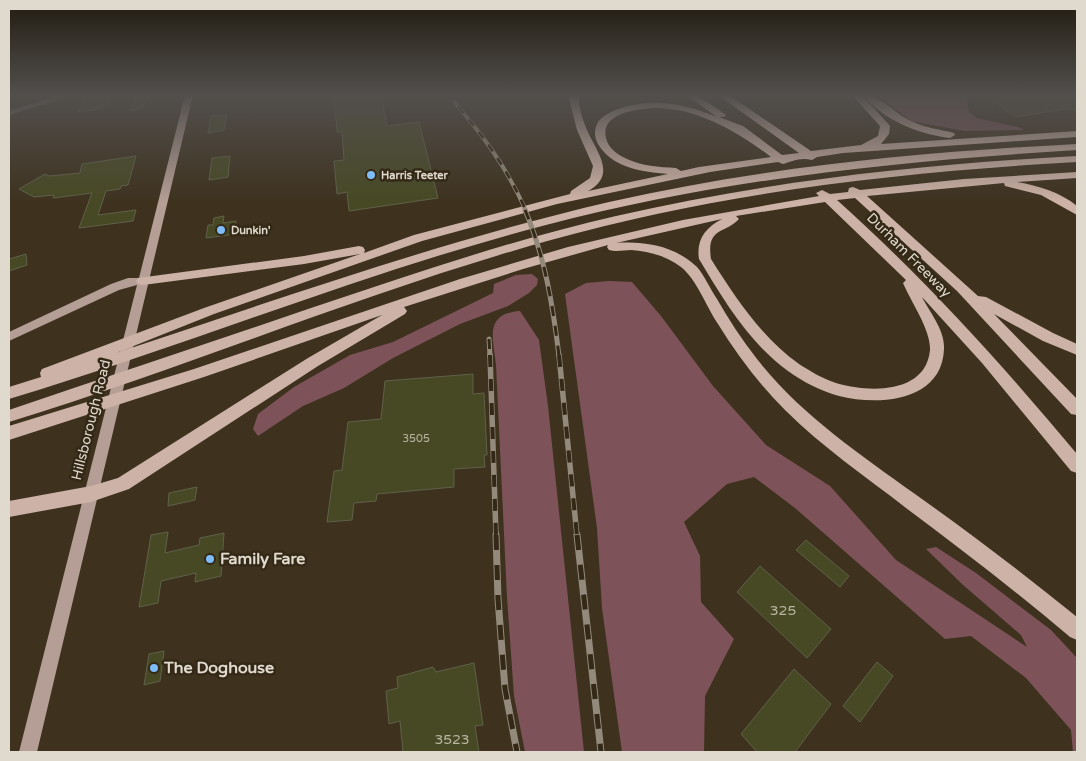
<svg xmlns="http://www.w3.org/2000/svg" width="1086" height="761" font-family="'Varela Round',sans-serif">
	<rect width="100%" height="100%" fill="#3e321f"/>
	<path fill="#7d5359" d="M877,95H966L969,112L977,118L1018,127L1024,130L965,131L911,121Z
		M532,274L538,279L537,285L529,293L508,306L460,324L393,358L344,388L303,406L258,436L253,429L258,414L294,387L350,355L393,342L493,293L494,284L516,275Z
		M609,281L632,282L661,316L713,386L766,445L830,486L896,560L1027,647L1021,635L962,584L926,549L936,547L976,573L1051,630L1077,658V752H1073L1071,730L1026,678L971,636L945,639L795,508L754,477L727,484L684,522L700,556L701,602L734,639L705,696L704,752H622L602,608L597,528L565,294L586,283Z
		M520,311L539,340L548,406L584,752H525L514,696L507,597L496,365C493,337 484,314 520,311Z"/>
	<path fill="#474924" stroke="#5f614a" d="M110,95L106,106H102L101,109L78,112L85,98Z
		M136,95H150L141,109L131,111Z
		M334,95H381L387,126L419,122L438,198L349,211L347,192L337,194L334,161L344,160L342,132H337Z
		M1029,95H1077V112L1071,108L1016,117L992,101Z
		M227,115L224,130L208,133L211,116Z
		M136,156L128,185L121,186L120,189L106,191L98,215L136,210L133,221L79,228L92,193L53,198L54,195L34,197L19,189L45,174L49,176L80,173L82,164Z
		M230,156L228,177L209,180L212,158Z
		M224,216L223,223L236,221L235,234L206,238L208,225H213L214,218Z
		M26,254L27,265L9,271V259Z
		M473,374V394L484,393L487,455H484L485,467L454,469V487L377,494L376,501L354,503L352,520L327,522L334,471L342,470L348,422L381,419L385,381Z
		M197,487L195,500L168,506L169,493Z
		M168,532L165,553L199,545L200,538L224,533L221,576L195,582L196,573L161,581L158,603L139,607L151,535Z
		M806,540L849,576L840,587L796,550Z
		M760,566L831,629L807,658L737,592Z
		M164,651L160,681L144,685L149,654Z
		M877,662L893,676L860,722L843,706Z
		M474,663L483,725L475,726L479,752H403L400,721L389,724L386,691L398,688L397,677L433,667L436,672Z
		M794,669L831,704L795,752H757L741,734Z"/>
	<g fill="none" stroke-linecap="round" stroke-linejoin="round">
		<path fill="#756a65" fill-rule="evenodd" d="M60,95H73L9,115V111Z"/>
		<path fill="#b49e95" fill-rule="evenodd" d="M185,95H193L37,752H19L137,285L119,290L9,341V332L111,284L128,278H139Z"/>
		<path fill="#cdb2a7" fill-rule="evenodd" d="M568,95H578C579,107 582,119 587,130C596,151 618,175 588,191L668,174C643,172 612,168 598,144C594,137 594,129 598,122C604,114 615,110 624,107C656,98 686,104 717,117L686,95H697L726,115L724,117H719L743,126L782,155L799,153L718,95H729L811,151L861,145L878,136L880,126L852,95H862L890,126L889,134L881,144L1077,131V137L843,153L817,157L812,160C801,157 792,161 783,164L778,162L710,172L557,204L422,241L214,314L116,353C279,299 442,241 609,202C763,167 920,152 1077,144V150C897,161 722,179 546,225C364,272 189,345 9,399V387L41,377L40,373L42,369L204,308L360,254L304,264L143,285L138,284L136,281L138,278L304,256L359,246L363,247L365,250L364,253L414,235L570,194L571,191L590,178L593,166L577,130ZM655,108C698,108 738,132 771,157L699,167L681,171L676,168C659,167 642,166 627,159C618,155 608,148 606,138C600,113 637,109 655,108Z
			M863,95C881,95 895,114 911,121C925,128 939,129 954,133L955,135L950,138C918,134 885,121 863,95Z
			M1077,156V162C900,172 722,192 551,240C367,291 191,366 9,422V410C109,376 209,343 308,309C410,275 511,240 616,216C768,181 922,164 1077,156Z
			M1077,172V178L1017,182C1039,186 1060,192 1077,206V215L1041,195L1005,186L1004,183L867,196L978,296L986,297L1053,333L1077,344V355L1043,341L994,314L1077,399V415L1071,414L957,291L855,198L837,200C924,278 1002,364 1077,454V473L1071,471L982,363L922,297C930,313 945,330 944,349C942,402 878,406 839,396C821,391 803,382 788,371C749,343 723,299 699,259C696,240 705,228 722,219L616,243C645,241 675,246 697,267C705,276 710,289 717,299C729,320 742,340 757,359C800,414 858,453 915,494C970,533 1024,574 1077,617V640L1070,637C1017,592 962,550 906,508C865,476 822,447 785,410C759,384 737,355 718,324C706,306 697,280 681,267C666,256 649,251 631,250C624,250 616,252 609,250L607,247L608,245L523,269L404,307L407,311L405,314L318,366L129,489L91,502L9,517V501L91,486L118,478L308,358L382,315L204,377L9,440V426L194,369L460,279L568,247L683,220L819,196L816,193L822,190L830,194L848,192L849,188L853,187L860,190L964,179ZM825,202L906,280L903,283C911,302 931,330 930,350C926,394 869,393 836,383C823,379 810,371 799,364C762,338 735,297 711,259C706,227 725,234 739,219L736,216Z"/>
		<g stroke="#938a7b" stroke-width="4">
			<path id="rail-far3" d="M448,95C480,131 507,167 526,211"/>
		</g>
		<g stroke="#938a7b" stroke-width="5">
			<path id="rail-far2" d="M525,210C545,257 553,306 559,356
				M489,339L490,356"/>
		</g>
		<g stroke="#938a7b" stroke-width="5.5">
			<path id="rail-far1" d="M490,355L496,536
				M559,355L577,536"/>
		</g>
		<g stroke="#938a7b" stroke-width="7">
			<path id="rail" d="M496,535L498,599L505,689L517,752
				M577,535L601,752"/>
		</g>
		<use href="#rail-far3" stroke="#342816" stroke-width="2.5" stroke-dasharray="8" stroke-linecap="butt"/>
		<use href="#rail-far2" stroke="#342816" stroke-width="3" stroke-dasharray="10" stroke-linecap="butt"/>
		<use href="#rail-far1" stroke="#342816" stroke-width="4" stroke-dasharray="12" stroke-linecap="butt"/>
		<use href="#rail" stroke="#342816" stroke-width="5" stroke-dasharray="15" stroke-linecap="butt"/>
	</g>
	<linearGradient id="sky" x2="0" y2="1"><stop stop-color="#221c11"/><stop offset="0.47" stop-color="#524f4d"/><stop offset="1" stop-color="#524f4d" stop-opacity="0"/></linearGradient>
	<rect width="1086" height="202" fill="url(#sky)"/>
	<g fill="#7fbdfa" stroke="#342816" stroke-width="2">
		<circle cx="371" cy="175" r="5"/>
		<circle cx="221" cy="230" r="5"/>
		<circle cx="210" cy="559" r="5"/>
		<circle cx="154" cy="668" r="5"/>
	</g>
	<g text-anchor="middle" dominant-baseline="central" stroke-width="5" stroke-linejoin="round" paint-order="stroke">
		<g font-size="11" font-weight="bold" fill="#e0d9cd" stroke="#342816" text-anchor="start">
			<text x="381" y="175">Harris Teeter</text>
			<text x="231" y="230">Dunkin'</text>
		</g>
		<g font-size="11" fill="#bab5a3">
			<text x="416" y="438">3505</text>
		</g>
		<g font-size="14" fill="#e0d9cd" stroke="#342816">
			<text transform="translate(909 255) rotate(45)">Durham Freeway</text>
			<text transform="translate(91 420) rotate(-76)">Hillsborough Road</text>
		</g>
		<g font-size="14" fill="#bab5a3">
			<text x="783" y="610">325</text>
			<text x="452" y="739">3523</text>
		</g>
		<g font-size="16" font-weight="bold" fill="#e0d9cd" stroke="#342816" text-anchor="start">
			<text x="220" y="559">Family Fare</text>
			<text x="164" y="668">The Doghouse</text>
		</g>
	</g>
	<rect width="1086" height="761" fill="none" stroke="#e0d9cd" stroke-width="20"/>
</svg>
